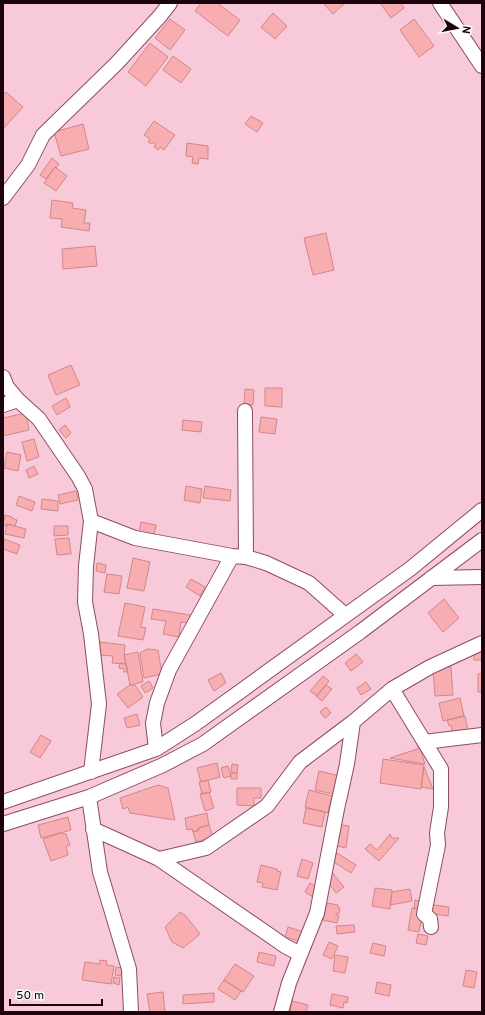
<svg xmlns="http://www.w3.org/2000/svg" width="485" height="1015" font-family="Overpass,sans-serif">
	<rect width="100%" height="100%" fill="#f8cad9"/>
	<path fill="#f8aeb1" stroke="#d1868a" d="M201,3H217L240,20L228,36L195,11Z
		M323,3H345L333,14Z
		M380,3H401L404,8L391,18Z
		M273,13L287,26L275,39L261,27Z
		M170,19L185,30L170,50L155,38Z
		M414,19L434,46L419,57L400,30Z
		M150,43L168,57L146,86L128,72Z
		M173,56L191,69L181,83L163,70Z
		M6,92L23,107L3,129V95Z
		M251,116L263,123L257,132L245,124Z
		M154,121L175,135L164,150L160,147L158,150L154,147L156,144L154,142L152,144L148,142L150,139L144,135Z
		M83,124L89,149L61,156L54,132Z
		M187,143L208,146V159L199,158L198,164L192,163L193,157L186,156Z
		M52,158L59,164L56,168L55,167L46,179L40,175Z
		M55,167L67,176L56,191L44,183Z
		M52,200L73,203L72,208L86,210L84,223H90L89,231L61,227L62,219L50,218Z
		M326,233L334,270L313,275L304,238Z
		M95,246L97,266L63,269L62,249Z
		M71,365L80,385L56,395L48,375Z
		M265,388H282V407L265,406Z
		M245,389L254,390L253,405L244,404Z
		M66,398L70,407L57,415L52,406Z
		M26,413L29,430L3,436V418Z
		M261,417L277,419L275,434L259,432Z
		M183,420L202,422L201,432L182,430Z
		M65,425L71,433L66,438L59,430Z
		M34,439L39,457L27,461L22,442Z
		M7,452L21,455L18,471L4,468Z
		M34,466L38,474L29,478L26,470Z
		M186,486L202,489L200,503L184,500Z
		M205,486L231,490L230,501L203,498Z
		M76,491L78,500L60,504L58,495Z
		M19,496L35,502L32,511L16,505Z
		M42,499L58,501V511L41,509Z
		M5,515L12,517V518L17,520L15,526L7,524V526L3,525Z
		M141,522L156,525L154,536L139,533Z
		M7,524L26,529L24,538L5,534Z
		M54,526H68V535L54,536Z
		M69,538L71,554L57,555L55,539Z
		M4,539L20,545L17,554L3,549Z
		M133,558L150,562L144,591L127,588Z
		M97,563L106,565L105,573L96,571Z
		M107,574L122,576L119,594L104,592Z
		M191,579L205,587L200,596L186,587Z
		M444,599L459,618L443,632L428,613Z
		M125,603L145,607L141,627L146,628L143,640L118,636Z
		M153,609L190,615L189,623L181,622L179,637L163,634L166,621L151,619Z
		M100,642L125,645L124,655L126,664L112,663L113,656L98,655Z
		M147,649L158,650L162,674L144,678L140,653Z
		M138,652L143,682L130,685L124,655Z
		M474,652H482L481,660H474Z
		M356,654L363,662L351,671L345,663Z
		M120,663L126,664L128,672H124V669L119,668Z
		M451,667L453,695L435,696L433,668Z
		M221,673L226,683L214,691L208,680Z
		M478,674H482V692H478Z
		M323,676L329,681L317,696L310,691Z
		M149,681L153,688L145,693L141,686Z
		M366,682L371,689L361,695L357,688Z
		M130,685H135L143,697L128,708L117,694Z
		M326,685L332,689L322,701L316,696Z
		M460,698L464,716L443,721L439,703Z
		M326,707L331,713L325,718L320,712Z
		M137,714L140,725L127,728L124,718Z
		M465,716L468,731L453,735L451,725L449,726L447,720Z
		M41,735L51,741L40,758L30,752Z
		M420,748L425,764L390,758Z
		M383,759L424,765L421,789L380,783Z
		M217,763L220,777L201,782L197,768Z
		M232,764L238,765L237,773L231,772Z
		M228,766L231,776L224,778L221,768Z
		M424,767L433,789L421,787Z
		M319,771L340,776L335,784L333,794L315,790Z
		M231,773H237V779H231Z
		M208,780L211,792L202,794L199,782Z
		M158,785L168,788L175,820L130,813L128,807L123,809L120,798Z
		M237,788H261V798H254V806L237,805Z
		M309,790L332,796L328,813L305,807Z
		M209,792L214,808L205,811L200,794Z
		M306,808L325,812L322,827L303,823Z
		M207,813L209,825L198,828L199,830L193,832L192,829L187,830L185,818Z
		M68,817L71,830L41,838L38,825Z
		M335,824L349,826L346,848L332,845Z
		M209,825L213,837L196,842L193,832L199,830L198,828Z
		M61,833L66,834L70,845L66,847L68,855L51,861L43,839Z
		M390,834L392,838H399L379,861L365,849L370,844L377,850Z
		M337,853L356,865L351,873L332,861Z
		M302,859L313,863L308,879L297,876Z
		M261,865L277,869V871L281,872L277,890L262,887L263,883L257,882Z
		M331,871L344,887L336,893L324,877Z
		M310,883L318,888L313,897L305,892Z
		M375,888L392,890L390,909L372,906Z
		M410,889L412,901L390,905L392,892Z
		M415,900L423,902L421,909L414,908Z
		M327,903L338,905V908H340L339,914L336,913V915L339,916L337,923L323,920Z
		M427,904L449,907L448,916L426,913Z
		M412,908L423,910L419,932L408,930Z
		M180,912L186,916L200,934L183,948L172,942L165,927Z
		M354,925L355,932L337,934L336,926Z
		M288,927L307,933L304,943L285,937Z
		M418,934L428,936L426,945L416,943Z
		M329,942L338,946L332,959L323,955Z
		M373,943L386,946L384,956L370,953Z
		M259,952L276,956L274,966L257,962Z
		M335,955L348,957L345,973L333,971Z
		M100,960L107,961L106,965L114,966L111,984L82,980L85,962L100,964Z
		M235,964L254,976L243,992L224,980Z
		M116,967L122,968L121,976L115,975Z
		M466,970L477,972L474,988L463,986Z
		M114,977L120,978L119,985L113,983Z
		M224,980L241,991L235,1000L218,989Z
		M377,982L391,985L389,996L375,993Z
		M163,992L165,1012H150L147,994Z
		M214,993V1002L183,1004V995Z
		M332,994L348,997L347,1003L344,1002L343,1008L330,1005Z
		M292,1001L308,1005L306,1012H290Z"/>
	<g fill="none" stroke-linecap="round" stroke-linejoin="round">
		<g stroke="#8d4c64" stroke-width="16">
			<path id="minor" d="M440,3L482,66
				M3,198L28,165L43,135L117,63L160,16L170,3
				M3,377L7,387L18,400L39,419L78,476L85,489L91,521L86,566L85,602L91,634L99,704L91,772
				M3,405L18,400
				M245,411L246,557
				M91,521L135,538L232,556L246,557L266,563L309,583L345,615
				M431,578L482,577
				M392,689L441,769V807L437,833L438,845L424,914L430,919L431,927
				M424,742L482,735
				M156,749L153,723L157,703L169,670L232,556
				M89,797L100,872L129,969L131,1012
				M3,802L156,749L195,724L410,569L482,510
				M3,824L89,797L163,765L203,744L360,632L482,540
				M93,829L159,859L285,946L300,954
				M159,859L206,848L267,806L300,762L353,722L392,689L430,667L482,643
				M281,1012L289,983L317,913L337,809L347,764L353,722"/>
		</g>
		<use href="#minor" stroke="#fff" stroke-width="14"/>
	</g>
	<rect width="485" height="1015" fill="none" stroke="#1b040d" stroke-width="8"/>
	<g transform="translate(457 28) rotate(100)" stroke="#f9f9f9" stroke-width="3" paint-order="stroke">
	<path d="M0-3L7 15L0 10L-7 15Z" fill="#1b040d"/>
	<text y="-6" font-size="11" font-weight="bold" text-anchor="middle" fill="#1b040d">N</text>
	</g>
	<path d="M10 999v6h92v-6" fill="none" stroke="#1b040d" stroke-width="2"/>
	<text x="16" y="999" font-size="12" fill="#1b040d" stroke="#f9f9f9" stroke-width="3" paint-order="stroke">50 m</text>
</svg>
